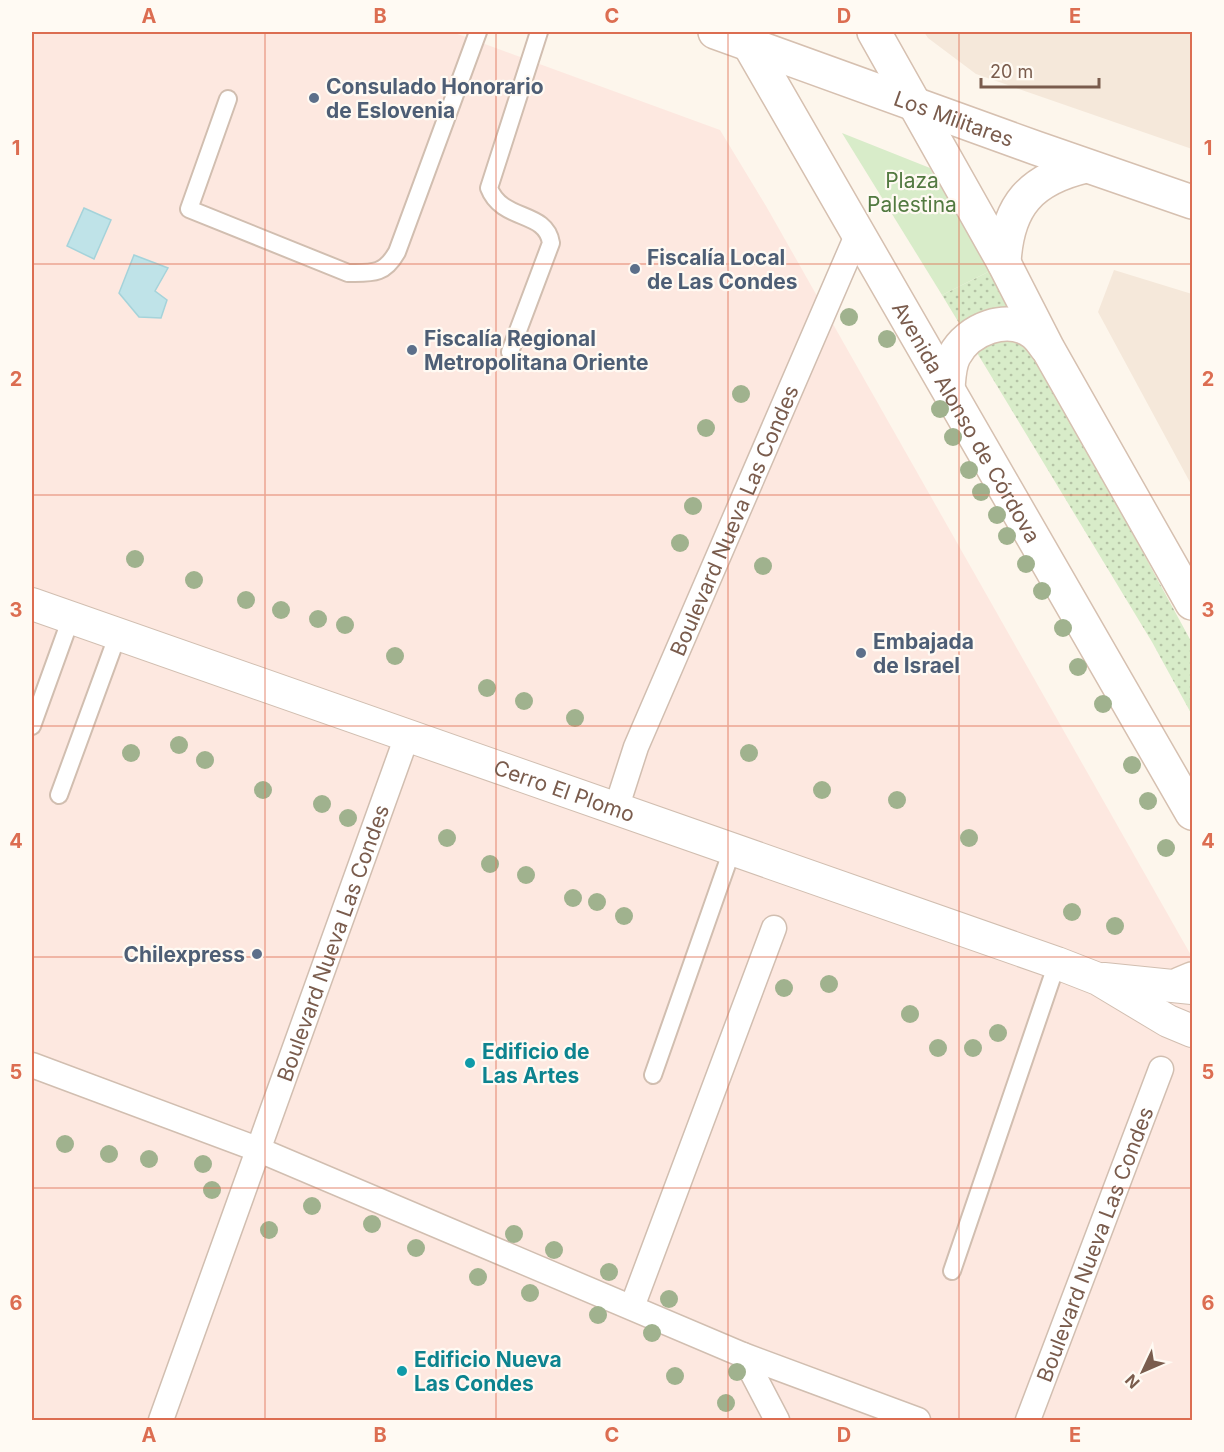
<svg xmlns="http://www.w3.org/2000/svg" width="1224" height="1452" font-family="Inter,sans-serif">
	<defs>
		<pattern id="grass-dots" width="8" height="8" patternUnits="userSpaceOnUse" patternTransform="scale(1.5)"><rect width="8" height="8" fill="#d8ecc9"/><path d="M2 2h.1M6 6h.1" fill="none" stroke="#b4c2a5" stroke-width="1.8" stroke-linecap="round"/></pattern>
	</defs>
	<rect width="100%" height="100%" fill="#fdf6ec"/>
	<path fill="#f5e8da" d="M924,32H1192V149L976,74L928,38Z
		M1114,270L1192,294V486L1098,312Z"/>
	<path fill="#fde8e0" d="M32,32H452L720,130L766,206L1192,957V1420H32Z"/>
	<path fill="url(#grass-dots)" d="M990,271L1192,643V715L1152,642L942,295Z"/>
	<path fill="#d8ecc9" d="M842,133L930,168L990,271L942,295Z"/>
	<path fill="#bfe3e8" stroke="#a5d3da" stroke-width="1.5" d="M84,208L111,220L94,259L67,246Z
		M134,255L168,268L155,291L167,300L161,318L139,317L119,293Z"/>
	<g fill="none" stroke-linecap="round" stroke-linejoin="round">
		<g stroke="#d1beb0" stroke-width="20">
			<path id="service" d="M228,99L189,209L348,273C372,273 384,275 397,252L478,32
				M510,352L551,243C546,210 502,222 489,188L539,32
				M32,726L71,618
				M59,795L118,634
				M653,1075L732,850
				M952,1271L1057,963"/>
		</g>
		<g stroke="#d1beb0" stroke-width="27">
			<g id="pedestrian">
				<path id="s1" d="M616,809L636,747L858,233"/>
				<path d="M32,1065L257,1149L743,1355L777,1420"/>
				<path d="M632,1307L774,928"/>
				<path d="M743,1355L918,1420"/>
				<path id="s2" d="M161,1420L407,736"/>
				<path id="s3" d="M1028,1420L1161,1069"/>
			</g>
		</g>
		<g stroke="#d1beb0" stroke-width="34">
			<g id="minor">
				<path id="s4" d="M32,604L1057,963L1098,979L1168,1021L1192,1031"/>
				<path d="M1104,979L1192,988"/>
			</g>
		</g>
		<g stroke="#d6c0b0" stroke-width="36">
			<g id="secondary">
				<path id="s5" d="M715,32L1036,148L1192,202"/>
				<path id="s6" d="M742,32L1192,813"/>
				<path d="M874,32L1004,263L1048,349L1192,603"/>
				<path d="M1004,263C1007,205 1031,179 1086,166"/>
				<path d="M948,388C949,377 949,366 954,356C968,329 1008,313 1034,333C1039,337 1043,343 1046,347"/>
				<path d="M1180,984L1192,979"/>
			</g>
		</g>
		<use href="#service" stroke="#fff" stroke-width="16"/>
		<use href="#pedestrian" stroke="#fff" stroke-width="24"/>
		<use href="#minor" stroke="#fff" stroke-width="32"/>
		<use href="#secondary" stroke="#fff" stroke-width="33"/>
	</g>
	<g fill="#a0b28e">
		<circle cx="849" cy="317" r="9"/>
		<circle cx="887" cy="339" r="9"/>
		<circle cx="741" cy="394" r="9"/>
		<circle cx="940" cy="409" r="9"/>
		<circle cx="706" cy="428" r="9"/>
		<circle cx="953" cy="437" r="9"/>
		<circle cx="969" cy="470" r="9"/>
		<circle cx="981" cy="492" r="9"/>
		<circle cx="693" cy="506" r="9"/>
		<circle cx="997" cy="515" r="9"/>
		<circle cx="1007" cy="536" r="9"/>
		<circle cx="680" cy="543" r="9"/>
		<circle cx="135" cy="559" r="9"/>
		<circle cx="1026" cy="564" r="9"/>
		<circle cx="763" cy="566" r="9"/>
		<circle cx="194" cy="580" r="9"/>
		<circle cx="1042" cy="591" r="9"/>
		<circle cx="246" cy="600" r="9"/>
		<circle cx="281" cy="610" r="9"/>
		<circle cx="318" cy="619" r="9"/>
		<circle cx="345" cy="625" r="9"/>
		<circle cx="1063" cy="628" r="9"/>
		<circle cx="395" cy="656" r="9"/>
		<circle cx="1078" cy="667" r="9"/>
		<circle cx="487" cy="688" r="9"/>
		<circle cx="524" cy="701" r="9"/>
		<circle cx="1103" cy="704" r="9"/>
		<circle cx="575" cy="718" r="9"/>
		<circle cx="179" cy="745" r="9"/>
		<circle cx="131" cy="753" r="9"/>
		<circle cx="749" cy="753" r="9"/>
		<circle cx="205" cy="760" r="9"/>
		<circle cx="1132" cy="765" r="9"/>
		<circle cx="263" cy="790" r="9"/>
		<circle cx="822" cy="790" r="9"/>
		<circle cx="897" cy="800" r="9"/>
		<circle cx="1148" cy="801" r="9"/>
		<circle cx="322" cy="804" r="9"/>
		<circle cx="348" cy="818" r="9"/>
		<circle cx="447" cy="838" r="9"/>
		<circle cx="969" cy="838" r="9"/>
		<circle cx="1166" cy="848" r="9"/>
		<circle cx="490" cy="864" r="9"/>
		<circle cx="526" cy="875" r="9"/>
		<circle cx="573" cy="898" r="9"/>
		<circle cx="597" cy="902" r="9"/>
		<circle cx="1072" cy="912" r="9"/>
		<circle cx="624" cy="916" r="9"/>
		<circle cx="1115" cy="926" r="9"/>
		<circle cx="829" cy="984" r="9"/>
		<circle cx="784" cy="988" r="9"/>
		<circle cx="910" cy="1014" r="9"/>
		<circle cx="998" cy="1033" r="9"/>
		<circle cx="938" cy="1048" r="9"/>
		<circle cx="973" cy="1048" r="9"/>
		<circle cx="65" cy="1144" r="9"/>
		<circle cx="109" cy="1154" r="9"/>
		<circle cx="149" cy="1159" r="9"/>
		<circle cx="203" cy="1164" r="9"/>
		<circle cx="212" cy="1190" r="9"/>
		<circle cx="312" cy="1206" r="9"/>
		<circle cx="372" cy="1224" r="9"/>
		<circle cx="269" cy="1230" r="9"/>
		<circle cx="514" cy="1234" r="9"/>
		<circle cx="416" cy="1248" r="9"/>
		<circle cx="554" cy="1250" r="9"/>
		<circle cx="609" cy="1272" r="9"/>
		<circle cx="478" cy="1277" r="9"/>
		<circle cx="530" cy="1293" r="9"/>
		<circle cx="669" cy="1299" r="9"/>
		<circle cx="598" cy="1315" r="9"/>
		<circle cx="652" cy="1333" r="9"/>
		<circle cx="737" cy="1372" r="9"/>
		<circle cx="675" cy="1376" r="9"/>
		<circle cx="726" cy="1403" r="9"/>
	</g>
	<path fill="none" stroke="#dc6d51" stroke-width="1.5" stroke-opacity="0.55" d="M265,32V1420M496,32V1420M728,32V1420M959,32V1420M32,264H1192M32,495H1192M32,726H1192M32,957H1192M32,1188H1192"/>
	<g fill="#5c6f8a" stroke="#fffaf3" stroke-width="2">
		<circle cx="314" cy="98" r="6"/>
		<circle cx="635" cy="269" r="6"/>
		<circle cx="412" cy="350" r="6"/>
		<circle cx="861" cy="653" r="6"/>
		<circle cx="257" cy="954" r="6"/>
	</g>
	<g fill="#0f9aa8" stroke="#fffaf3" stroke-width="2">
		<circle cx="470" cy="1063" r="6"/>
		<circle cx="402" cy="1371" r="6"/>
	</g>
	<g text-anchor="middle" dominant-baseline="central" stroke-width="4.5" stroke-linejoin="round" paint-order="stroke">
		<g font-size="21" font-weight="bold" fill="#4e5e75" stroke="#fffaf3" text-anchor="start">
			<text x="326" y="86">Consulado Honorario<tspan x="326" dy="24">de Eslovenia</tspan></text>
			<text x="647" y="257">Fiscalía Local<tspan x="647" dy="24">de Las Condes</tspan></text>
			<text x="424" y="338">Fiscalía Regional<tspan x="424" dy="24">Metropolitana Oriente</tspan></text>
			<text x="873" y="641">Embajada<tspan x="873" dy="24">de Israel</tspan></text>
			<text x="245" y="954" text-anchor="end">Chilexpress</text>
		</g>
		<g font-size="21" fill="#7a5c4d" stroke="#fffaf3">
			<text stroke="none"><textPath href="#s5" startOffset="254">Los Militares</textPath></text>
			<text stroke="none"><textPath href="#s6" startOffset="450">Avenida Alonso de Córdova</textPath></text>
			<text stroke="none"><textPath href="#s1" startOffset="312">Boulevard Nueva Las Condes</textPath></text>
			<text stroke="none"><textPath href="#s4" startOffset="564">Cerro El Plomo</textPath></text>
			<text stroke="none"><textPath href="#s2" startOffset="507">Boulevard Nueva Las Condes</textPath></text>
			<text stroke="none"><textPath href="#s3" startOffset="188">Boulevard Nueva Las Condes</textPath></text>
		</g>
		<g font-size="21" fill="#537a41" stroke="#fffaf3">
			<text x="912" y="180">Plaza<tspan x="912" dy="24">Palestina</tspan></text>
		</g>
		<g font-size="21" font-weight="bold" fill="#0d838f" stroke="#fffaf3" text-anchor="start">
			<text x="482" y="1051">Edificio de<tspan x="482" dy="24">Las Artes</tspan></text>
			<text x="414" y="1359">Edificio Nueva<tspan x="414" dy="24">Las Condes</tspan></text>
		</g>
	</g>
	<rect width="1224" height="1452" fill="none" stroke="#fffaf3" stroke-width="66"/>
	<g transform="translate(1143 1371) rotate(226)" stroke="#fffaf3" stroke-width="4.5" paint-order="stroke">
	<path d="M0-4.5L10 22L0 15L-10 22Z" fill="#7a5c4d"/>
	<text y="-9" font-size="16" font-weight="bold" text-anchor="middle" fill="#7a5c4d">N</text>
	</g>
	<path d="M981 78v9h118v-9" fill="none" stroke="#7a5c4d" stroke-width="3"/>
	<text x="990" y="78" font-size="18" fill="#7a5c4d" stroke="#fffaf3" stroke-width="4.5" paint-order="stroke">20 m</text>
	<rect x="33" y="33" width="1158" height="1386" fill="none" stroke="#dc6d51" stroke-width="2"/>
	<g font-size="20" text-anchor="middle" font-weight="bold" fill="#dc6d51">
		<text x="149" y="23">A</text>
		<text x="380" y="23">B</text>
		<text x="612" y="23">C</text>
		<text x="844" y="23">D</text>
		<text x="1075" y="23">E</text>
		<text x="16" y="155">1</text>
		<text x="1208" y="155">1</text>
		<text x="16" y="386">2</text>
		<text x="1208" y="386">2</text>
		<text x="16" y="617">3</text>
		<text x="1208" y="617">3</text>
		<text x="16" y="848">4</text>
		<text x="1208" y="848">4</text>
		<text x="16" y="1079">5</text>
		<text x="1208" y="1079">5</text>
		<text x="16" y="1310">6</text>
		<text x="1208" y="1310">6</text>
		<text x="149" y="1442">A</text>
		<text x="380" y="1442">B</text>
		<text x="612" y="1442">C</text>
		<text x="844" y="1442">D</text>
		<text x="1075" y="1442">E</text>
	</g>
</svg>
